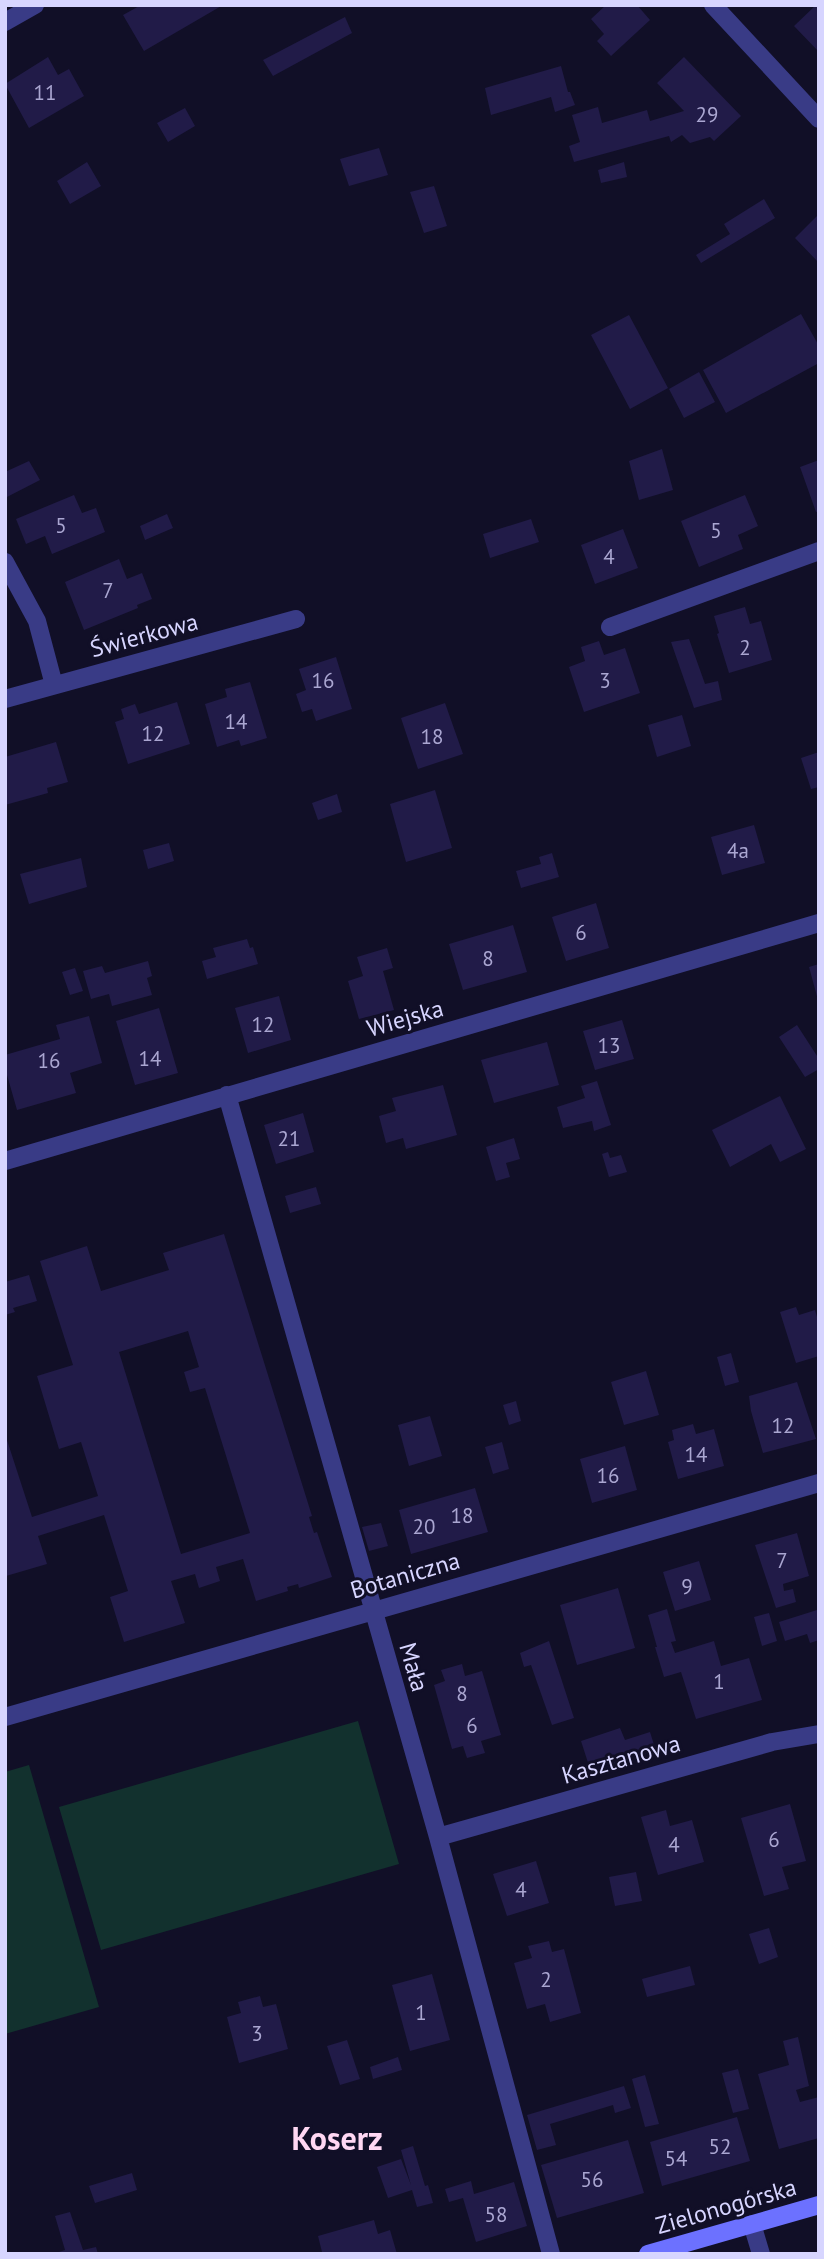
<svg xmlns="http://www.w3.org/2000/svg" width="824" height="2259" font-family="'PT Sans',sans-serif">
	<rect width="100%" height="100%" fill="#110f27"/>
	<path fill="#12312e" d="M358,1721L399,1864L101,1950L59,1807Z
		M29,1765L99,2007L5,2034V1772Z"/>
	<path fill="#211b48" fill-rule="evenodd" d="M141,5H223L144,51L123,15Z
		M606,5H637L650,20L611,56L597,41L604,34L591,19Z
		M816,5H819V52L794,26Z
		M345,17L352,33L273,76L263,60Z
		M48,57L58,75L69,69L84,96L29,128L5,84Z
		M684,57L741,116L714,141L710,137L690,143L682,135L671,142L669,136L574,162L569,146L580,142L572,115L598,107L602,123L647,110L650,121L684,111L657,83Z
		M561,66L568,92H570L575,105L555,112L551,97L491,115L485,88Z
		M185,108L195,126L168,142L157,123Z
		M379,148L388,175L349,186L340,159Z
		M87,162L101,186L70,204L57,181Z
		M624,162L627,177L601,183L598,170Z
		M434,186L447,226L424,233L410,192Z
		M764,199L775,218L701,263L696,255L730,234L724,224Z
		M819,214V263L795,238Z
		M801,314L819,346V363L726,413L703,370Z
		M629,315L668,388L630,409L591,335Z
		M699,372L715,402L684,418L669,389Z
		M662,449L673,490L639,500L629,461Z
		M819,460V511L816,512L800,467Z
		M29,461L40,480L5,498V472Z
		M74,495L82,513L96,508L105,532L52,554L45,536L26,544L16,519Z
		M745,495L758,526L738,535L743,549L699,567L681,521Z
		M167,514L173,528L145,540L140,526Z
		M531,519L539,542L490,558L483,534Z
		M623,529L638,568L595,584L581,545Z
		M119,559L127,579L142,573L152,599L137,605L138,608L84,630L65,582Z
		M745,607L750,624L761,621L772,660L729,673L717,634L719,633L714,616Z
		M689,639L705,684L718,681L722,700L694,708L671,642Z
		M599,641L604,655L625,648L640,693L584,712L569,667L585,661L581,647Z
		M336,657L352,709L316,721L312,709L302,712L296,694L306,690L299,669Z
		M250,682L267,738L241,746L239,740L217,747L205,704L227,697L225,689Z
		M177,702L190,744L128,764L115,722L124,719L121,709L135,704L139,714Z
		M445,703L463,754L418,769L401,718Z
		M682,715L691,746L657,757L648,725Z
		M56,742L68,782L47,788L48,793L5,805V757Z
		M819,752V787L811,789L801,758Z
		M435,790L452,848L406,862L390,804Z
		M337,794L342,812L318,820L312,803Z
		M754,825L765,863L722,875L711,837Z
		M169,843L174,861L148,869L143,850Z
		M552,853L559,877L521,888L516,871L541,864L539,857Z
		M81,858L87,887L29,904L20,874Z
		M596,903L609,948L566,961L552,917Z
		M513,925L527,972L463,990L449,944Z
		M247,939L250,948L253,947L258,964L207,979L202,961L216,957L213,948Z
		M387,948L393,968L383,971L394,1010L359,1019L348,981L363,976L357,957Z
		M148,961L152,976L147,978L152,995L112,1006L109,994L91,999L83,971L102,966L105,973Z
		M819,964V1000H818L809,967Z
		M75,968L83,991L70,995L62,972Z
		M279,996L291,1040L248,1053L235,1008Z
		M159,1008L178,1073L135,1085L116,1021Z
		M89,1016L102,1063L70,1073L76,1093L17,1110L5,1068V1055L60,1039L56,1025Z
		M622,1020L634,1059L595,1070L583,1031Z
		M797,1025L819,1059V1069L805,1077L779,1037Z
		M547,1042L559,1085L494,1103L481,1060Z
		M597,1081L611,1125L594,1131L592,1121L563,1128L557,1107L585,1098L581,1086Z
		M443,1085L457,1135L406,1149L403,1138L386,1143L379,1116L396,1111L392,1098Z
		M780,1096L806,1149L780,1162L771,1144L730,1167L712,1130Z
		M303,1113L314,1152L276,1164L264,1125Z
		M514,1138L520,1159L506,1163L510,1177L496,1181L486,1147Z
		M608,1152L610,1158L621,1155L627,1172L609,1177L602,1154Z
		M316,1187L321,1204L290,1213L285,1196Z
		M224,1234L312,1516L309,1517L314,1533L317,1532L332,1577L299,1588L298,1584L287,1587L288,1591L256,1601L243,1559L216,1567L220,1581L199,1588L195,1574L171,1581L185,1623L124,1642L110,1597L128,1591L104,1515L38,1536L47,1564L6,1576L5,1572V1434L32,1517L98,1496L81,1442L59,1449L37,1376L73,1365L40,1261L87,1246L101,1291L169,1270L163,1253ZM188,1331L199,1367L184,1372L190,1392L205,1388L250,1533L181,1554L119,1352Z
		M29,1275L37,1301L13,1308L15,1312L5,1315V1282Z
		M796,1307L799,1315L815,1310L819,1324V1356L796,1363L780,1312Z
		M731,1353L739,1382L725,1386L717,1357Z
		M646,1371L659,1415L624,1425L611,1382Z
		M797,1382L816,1439L763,1453L751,1411L749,1396Z
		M516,1401L521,1421L509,1425L503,1405Z
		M430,1416L442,1456L409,1466L398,1425Z
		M693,1424L696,1434L714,1429L724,1466L678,1479L668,1442L674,1440L672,1430Z
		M502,1442L509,1469L493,1474L485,1447Z
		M625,1446L637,1490L592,1503L580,1459Z
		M475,1488L488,1532L411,1554L399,1510Z
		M381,1523L388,1546L369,1551L362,1527Z
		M797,1533L809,1576L783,1584L784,1591L793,1589L796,1602L776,1608L755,1545Z
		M699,1561L711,1600L675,1611L663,1572Z
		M618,1588L635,1648L577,1665L560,1605Z
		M667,1609L676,1641L671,1642L675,1653L714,1641L721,1666L749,1658L762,1700L696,1719L681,1672L664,1677L655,1647H657L648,1615Z
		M817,1610L819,1640L810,1643L807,1634L785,1641L779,1622Z
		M769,1613L777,1641L762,1646L754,1617Z
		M549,1641L574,1718L552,1725L531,1665L524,1667L520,1653Z
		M462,1664L465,1676L482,1671L501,1735L481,1741L485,1753L467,1758L463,1746L452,1749L434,1685L445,1681L441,1670Z
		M620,1728L625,1740L650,1732L656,1751L591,1772L581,1741Z
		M790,1804L806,1861L782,1867L789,1889L764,1896L741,1818Z
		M666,1810L670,1826L692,1820L704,1862L658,1875L641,1817Z
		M536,1861L549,1903L507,1916L493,1874Z
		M636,1872L642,1901L615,1906L609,1877Z
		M769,1928L778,1957L759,1964L749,1934Z
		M549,1941L552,1952L564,1949L581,2013L550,2022L545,2004L527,2009L514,1963L532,1958L528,1946Z
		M690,1966L695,1985L647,1997L642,1979Z
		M432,1974L450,2040L410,2051L392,1985Z
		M260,1996L263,2007L276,2004L288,2049L239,2063L227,2017L241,2013L238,2002Z
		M798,2037L809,2086L796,2090L800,2102L819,2097V2138L779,2149L758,2074L789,2065L783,2041Z
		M347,2040L360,2079L340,2085L327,2046Z
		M398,2057L402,2070L373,2079L370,2067Z
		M738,2069L749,2109L733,2113L722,2073Z
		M645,2075L659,2124L645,2127L632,2079Z
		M624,2086L631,2108L615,2113L613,2105L550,2124L556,2145L537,2150L527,2115Z
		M737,2117L750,2161L662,2186L650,2142Z
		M628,2140L644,2193L557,2218L541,2165Z
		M413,2146L425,2186L428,2185L433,2203L417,2207L412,2190L388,2198L377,2167L401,2159L411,2185L401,2150Z
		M132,2173L137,2190L95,2203L89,2186Z
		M471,2181L474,2194L514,2182L527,2226L476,2242L463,2198L449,2202L445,2189Z
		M70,2212L83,2250L96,2247L98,2254H53L65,2250L55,2216Z
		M374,2220L378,2234L390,2230L397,2254H317L322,2252L318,2236Z"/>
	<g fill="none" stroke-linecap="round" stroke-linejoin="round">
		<path stroke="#393b86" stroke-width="18" d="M713,5L819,119
			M5,22L35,5
			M5,562L37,621L54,685
			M610,627L819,551
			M5,699L296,619
			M227,1095L438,1837L551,2254
			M5,1161L819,923
			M5,1717L819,1483
			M438,1837L772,1742L819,1734
			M752,2224L761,2254"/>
		<path stroke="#6c71ff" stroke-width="18" d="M648,2254L819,2205"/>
	</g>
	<g text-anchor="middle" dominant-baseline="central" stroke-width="6" stroke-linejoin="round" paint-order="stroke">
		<g font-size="21" fill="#aaa6d1">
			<text x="45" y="92">11</text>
			<text x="707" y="114">29</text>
			<text x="61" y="525">5</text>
			<text x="716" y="530">5</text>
			<text x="609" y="556">4</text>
			<text x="108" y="590">7</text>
			<text x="745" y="647">2</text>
			<text x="323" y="680">16</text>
			<text x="605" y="680">3</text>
			<text x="236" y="721">14</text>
			<text x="153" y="733">12</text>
			<text x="432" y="736">18</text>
			<text x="738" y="850">4a</text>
			<text x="581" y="932">6</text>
			<text x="488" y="958">8</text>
			<text x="263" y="1024">12</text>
			<text x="609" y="1045">13</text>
			<text x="150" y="1058">14</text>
			<text x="49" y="1060">16</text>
			<text x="289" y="1138">21</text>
			<text x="783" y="1425">12</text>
			<text x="696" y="1454">14</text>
			<text x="608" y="1475">16</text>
			<text x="462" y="1515">18</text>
			<text x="424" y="1526">20</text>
			<text x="782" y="1560">7</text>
			<text x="687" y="1586">9</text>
			<text x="719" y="1681">1</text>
			<text x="462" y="1693">8</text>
			<text x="472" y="1725">6</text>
			<text x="774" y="1839">6</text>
			<text x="674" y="1844">4</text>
			<text x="521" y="1889">4</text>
			<text x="546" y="1979">2</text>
			<text x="421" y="2012">1</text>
			<text x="257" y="2033">3</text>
			<text x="720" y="2146">52</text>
			<text x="676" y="2158">54</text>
			<text x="592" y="2179">56</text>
			<text x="496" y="2214">58</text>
		</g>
		<g font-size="24" fill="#d7d5ff" stroke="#110f27">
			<text transform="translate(144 635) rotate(-15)">Świerkowa</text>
			<text transform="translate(405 1018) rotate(-16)">Wiejska</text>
			<text transform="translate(405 1575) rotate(-16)">Botaniczna</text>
			<text transform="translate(414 1667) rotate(74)">Mała</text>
			<text transform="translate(621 1759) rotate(-16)">Kasztanowa</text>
			<text transform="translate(726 2206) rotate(-16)">Zielonogórska</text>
		</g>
		<g font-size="32" font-weight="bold" fill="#ffd7f3" stroke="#110f27">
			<text x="337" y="2138">Koserz</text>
		</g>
	</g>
	<rect width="824" height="2259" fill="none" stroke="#d7d5ff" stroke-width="14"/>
</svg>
